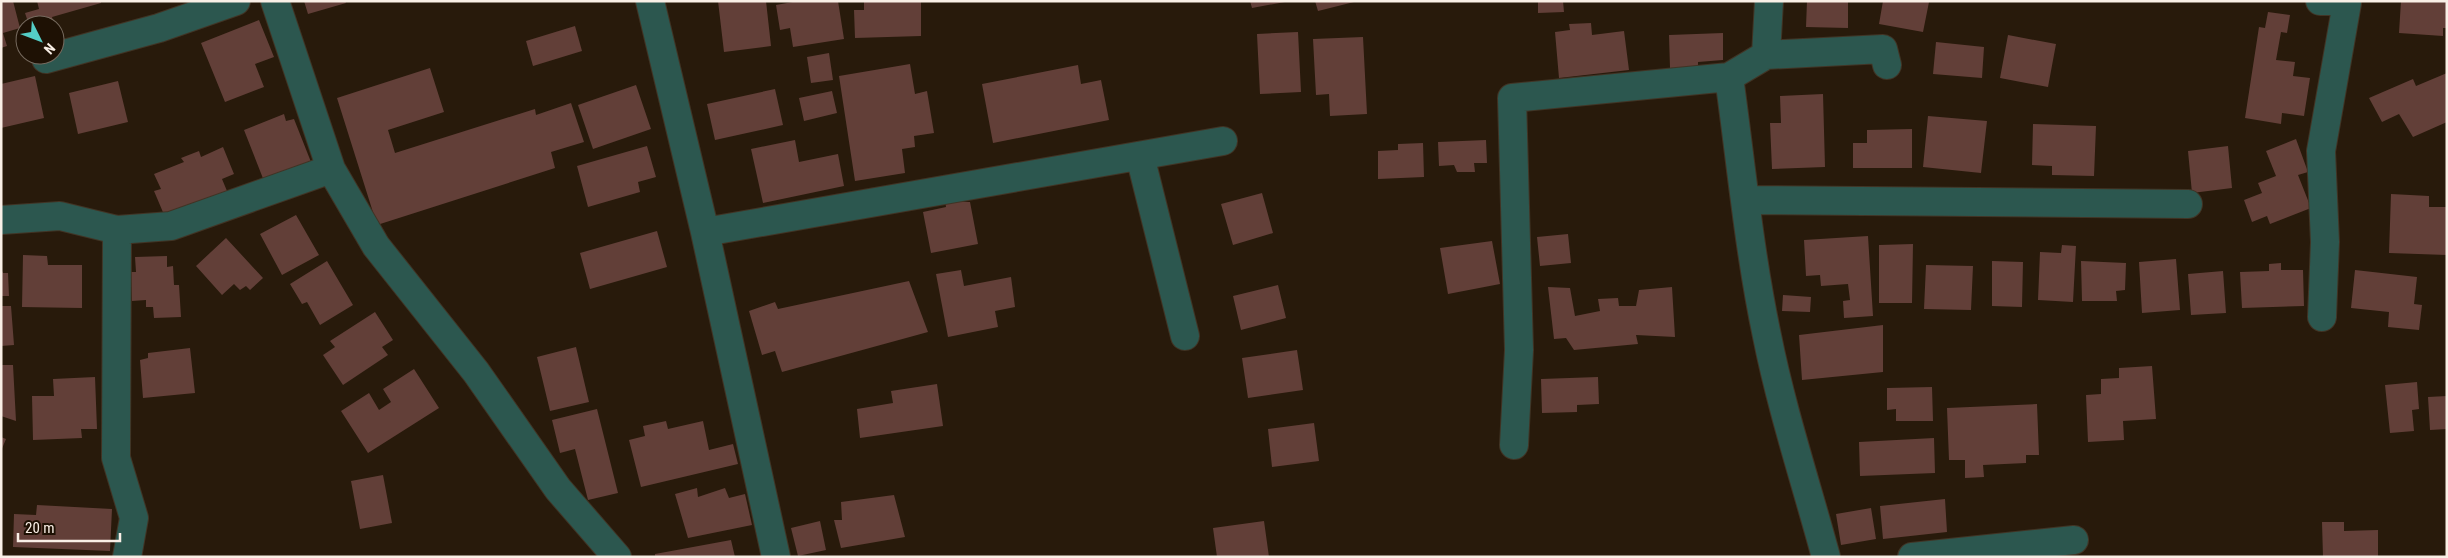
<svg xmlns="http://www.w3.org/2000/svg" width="2448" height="558" font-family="'Roboto Condensed',sans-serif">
	<rect width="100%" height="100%" fill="#281a0b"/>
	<path fill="#623f38" d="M1,1H13L20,28L3,33L7,46L1,48Z
		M37,1H101V3L52,17L54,25H29L25,13L39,9Z
		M304,1H345L346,3L308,14Z
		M718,1H766L771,46L724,52Z
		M798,1H838L844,39L793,47L790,28L780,30L776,5Z
		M864,1H921V36L855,38L854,10H864Z
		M1250,1H1285V2L1252,8Z
		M1315,1H1354V2L1318,11Z
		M1538,1H1563L1564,12L1538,13Z
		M1807,1H1848V28L1806,27Z
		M1883,1L1929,2L1923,32L1879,24Z
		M2401,1H2447V28H2443V36L2399,33Z
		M2268,12L2290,15L2287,33L2281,32L2276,60L2295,62L2293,76L2310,78L2304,116L2282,113L2281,124L2245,118L2259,27L2265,28Z
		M259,20L274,57L255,64L264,87L225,102L201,43Z
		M1591,23L1592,35L1624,31L1629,70L1559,78L1555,32L1570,30L1569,24Z
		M575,26L582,51L533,66L526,41Z
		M1298,32L1301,92L1260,94L1257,34Z
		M1723,33V60L1698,62V67L1670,68L1669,35Z
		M2008,35L2056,44L2048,87L2000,78Z
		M1363,37L1367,114L1330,116L1329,94L1316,95L1313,39Z
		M1936,42L1984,47L1982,78L1933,74Z
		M829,53L833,80L811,83L807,57Z
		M910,64L915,94L927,91L934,133L914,136L915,147L902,149L905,173L855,181L839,76Z
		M1078,65L1081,84L1101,80L1109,120L993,143L982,84Z
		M430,68L444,112L388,130L395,153L535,109L536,115L571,103L584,142L551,152L555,168L377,225L337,98Z
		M2447,73V122L2413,137L2399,114L2382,122L2369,98L2413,79L2416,86Z
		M35,76L44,118L1,128V84Z
		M118,81L128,122L78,134L69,93Z
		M636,85L651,129L593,149L578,105Z
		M775,89L783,125L715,140L707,104Z
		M832,91L837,113L804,121L799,98Z
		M1823,94L1825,167L1772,169L1770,123H1781L1780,96Z
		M284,114L286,121L294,119L311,162L264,181L244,130Z
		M1928,116L1987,121L1981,173L1923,167Z
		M2033,124L2096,126L2094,176L2052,175V166L2032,165Z
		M1912,129V168H1853V143H1867V130Z
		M2296,139L2308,172L2298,175L2311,208L2270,224L2267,216L2252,222L2244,200L2262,193L2258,183L2276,176L2266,151Z
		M795,140L799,162L838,154L844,186L763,203L751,149Z
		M1486,140L1487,163H1474L1475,172H1457L1454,165L1439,166L1438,142Z
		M1423,143L1424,177L1378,179V151L1398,150V144Z
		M647,146L656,177L638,182L640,192L588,207L577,166Z
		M2228,146L2232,188L2192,193L2188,151Z
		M223,147L234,174L222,179L227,191L165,217L154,191L161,189L154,174L184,162L181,158L199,151L201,157Z
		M1262,193L1273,233L1233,245L1221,204Z
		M2391,194L2429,196V207H2447V255L2389,253Z
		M945,201L970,202L978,244L931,253L923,212L946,207Z
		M296,215L319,255L282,275L260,234Z
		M657,231L667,267L590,289L580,253Z
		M1568,234L1571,263L1540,266L1537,237Z
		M1868,236L1873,316L1844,318L1843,301L1850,300L1848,284L1821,286L1820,275L1806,276L1804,240Z
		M226,238L263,278L250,290L246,286L240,290L234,284L222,295L196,266Z
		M1492,241L1500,284L1448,294L1440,248Z
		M1913,244L1912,303H1879V245Z
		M2062,245L2076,246L2073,302L2038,300L2040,252L2061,253Z
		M23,255L47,256L48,265H82V308L22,307Z
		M167,256V267L173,266L174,285H179L181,317L154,318L153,307H146V300L132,301L131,272H136L135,257Z
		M2176,259L2180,310L2142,313L2139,262Z
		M327,261L353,305L320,325L307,302L302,304L290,284Z
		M1992,261L2023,262L2022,307L1992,306Z
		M2081,261L2126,263L2125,290L2116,291L2117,301H2082Z
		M2281,263V270H2303L2304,306L2242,308L2240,272L2269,271V264Z
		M1926,265L1973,266L1971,310L1924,309Z
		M1,269L3,273H8L9,296H1Z
		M961,270L964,286L1011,277L1015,307L995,311L998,327L948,337L936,274Z
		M2355,270L2417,277L2414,304L2422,305L2419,330L2388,327L2389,312L2351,308Z
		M2223,271L2226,313L2191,315L2188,274Z
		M909,281L928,332L782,372L775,351L762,355L749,311L775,302L778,309Z
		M1278,285L1286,318L1241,330L1233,296Z
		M1548,287L1570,288L1575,316L1600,311L1598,299L1618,298L1619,306H1636L1639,290L1672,287L1675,337L1636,335L1638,344L1574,350L1566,338L1554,339Z
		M1783,295L1811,297L1810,312L1782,311Z
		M1,306H11L14,345L1,346Z
		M375,312L393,340L382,347L388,355L343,385L323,355L335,347L330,341Z
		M1883,325V372L1802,380L1799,335Z
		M576,347L589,402L550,411L537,357Z
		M190,348L195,393L143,398L140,360L148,358V353Z
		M1297,350L1303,390L1248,398L1242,358Z
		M1,365H13L16,421L1,416Z
		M2152,366L2156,419L2123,421L2124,440L2088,442L2086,395L2101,394V379L2119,378V368Z
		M414,369L439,408L368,453L341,411L369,393L379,410L391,402L383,389Z
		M95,377L97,429H81L82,438L33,440L32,396H54L53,379Z
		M1598,377L1599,404L1577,405V412L1542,413L1541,379Z
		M2417,382L2419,409L2412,410L2414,431L2390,433L2385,385Z
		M937,384L943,426L860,438L857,409L893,403L891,391Z
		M1932,387L1933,421H1896V409L1887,410V388Z
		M2447,396V429L2430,430L2428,397Z
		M2037,404L2039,455H2026V463L1983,465L1984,477L1965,478V460H1949L1947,408Z
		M597,409L618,493L588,500L575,449L560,453L552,420Z
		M666,421L668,429L703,421L709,450L733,444L738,464L641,487L629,440L645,436L643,426Z
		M1314,423L1319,461L1272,467L1268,429Z
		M1,437L6,439L1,451Z
		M1934,438L1935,473L1860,476L1859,442Z
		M383,475L392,523L360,529L351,481Z
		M697,488L698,497L725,488L729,498L745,494L752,525L688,538L675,494Z
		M894,495L905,537L841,548L834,520H842L841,502Z
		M1945,499L1947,532L1883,539L1880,506Z
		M37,505L112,509L110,551L13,547L14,514L36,515Z
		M1871,508L1876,539L1841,545L1836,514Z
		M820,521L826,550L798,556L791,528Z
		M1264,521L1269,557H1217L1213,528Z
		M2322,522H2344V531L2378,530V557H2323Z
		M731,540L735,557H655V554Z"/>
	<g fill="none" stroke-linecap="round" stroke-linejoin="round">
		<g stroke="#413425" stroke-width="30">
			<path id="minor" d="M275,1L331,169L376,246L476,372L558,489L617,557
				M650,1L705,232L776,557
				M1769,1L1766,55L1729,77C1741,163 1749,251 1767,336C1782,411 1806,483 1826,557
				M2320,1H2347
				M1766,55L1883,49L1887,65
				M46,59L159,28L236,1
				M1140,156L1185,336
				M1746,200L2188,204
				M1,220L60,216L117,230L171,226L331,169
				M117,230L116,458L134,518L127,557
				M705,232L1223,141
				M2322,317L2325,242L2321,151L2347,3
				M1514,445L1519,350L1512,98L1729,77
				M1912,557L2074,540"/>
		</g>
		<use href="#minor" stroke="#2c574f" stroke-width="28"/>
	</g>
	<rect width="2448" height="558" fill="none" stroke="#f9efe6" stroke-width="5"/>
	<g transform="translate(40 40) rotate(132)"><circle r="24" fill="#1e1104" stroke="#766a5e"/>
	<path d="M0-4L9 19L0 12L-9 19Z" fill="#54cdc6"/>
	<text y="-8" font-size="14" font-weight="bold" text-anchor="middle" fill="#f9efe6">N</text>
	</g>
	<path d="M18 533v8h102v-8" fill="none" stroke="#f9efe6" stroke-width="2.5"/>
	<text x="25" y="533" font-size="15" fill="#f9efe6" stroke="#1e1104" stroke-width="4" paint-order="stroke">20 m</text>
</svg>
